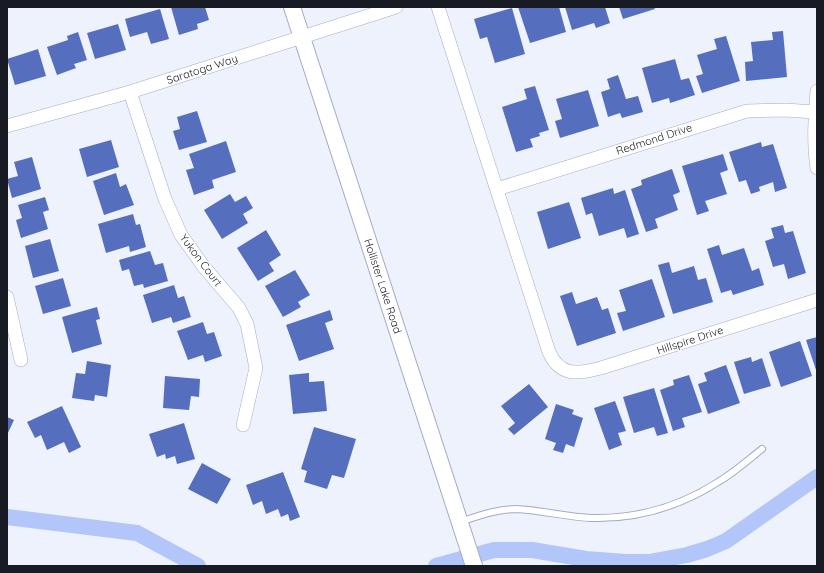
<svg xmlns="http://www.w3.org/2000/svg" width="824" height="573" font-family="Quicksand,sans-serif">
	<rect width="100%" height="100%" fill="#eef2fc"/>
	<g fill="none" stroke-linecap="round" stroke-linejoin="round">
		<path stroke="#b3c6fa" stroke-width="16" d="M7,517L137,533L198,566
			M436,566L494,550H532L586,559L626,562H649L687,555L707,549L726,541L817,477"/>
	</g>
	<path fill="#556ebe" d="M171,7H205L209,20L197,24L198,29L179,35Z
		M518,7H559L566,32L530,43Z
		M565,7H605L610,23L596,28L594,23L572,30Z
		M619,7H654L655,9L623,19Z
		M512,8L525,54L495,63L487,37L480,39L474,19Z
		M160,9L169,39L151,44L147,32L130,37L125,19Z
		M118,24L126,50L95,59L87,33Z
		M783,31L787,77L746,81L745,62L753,61L751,42L773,40L772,32Z
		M78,32L87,60L74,64L76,68L57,75L47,47L68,40L67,36Z
		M726,36L740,81L702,93L696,76L703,74L697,55L717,49L714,39Z
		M38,49L46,76L15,85L7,59Z
		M675,59L681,80L689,78L695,95L670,103L669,98L652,103L642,68Z
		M618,75L626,99L638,96L643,112L622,118L620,113L608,117L601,92L610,89L607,79Z
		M535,86L549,130L539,133L540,136L530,139L533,147L516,152L502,107L527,99L524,89Z
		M588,90L599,126L560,138L555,121L562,119L556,99Z
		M197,111L207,142L179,150L173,131L180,129L177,117Z
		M111,140L119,167L87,177L79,149Z
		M226,141L236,172L212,180L214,188L194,195L186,170L194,168L189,154Z
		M761,142L762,147L773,144L787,188L775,192L773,182L759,187L760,191L751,194L746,180L739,182L729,152Z
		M723,154L728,170L720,173L727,194L705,201L709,211L697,215L682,166Z
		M32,157L41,189L12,198L7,179L18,176L14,162Z
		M672,169L680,192L673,195L678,210L655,219L658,228L646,232L631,189L642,185L641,180Z
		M116,173L120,187L126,184L134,205L104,215L93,181Z
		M613,188L614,194L625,190L639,234L627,238L624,228L599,236L592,213L586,215L581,198Z
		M230,194L235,202L246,196L253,208L243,214L248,223L222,239L204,210Z
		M45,197L49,210L43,212L48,229L21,238L16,220L22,218L18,205Z
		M569,202L581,238L548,249L537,212Z
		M133,214L136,225L140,224L146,247L130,252L129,246L106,253L98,224Z
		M783,225L785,233L793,231L806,273L788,279L784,264L773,267L765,241L774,238L771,228Z
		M266,230L281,255L269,263L274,271L258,281L237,248Z
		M50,239L59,271L33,278L25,246Z
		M719,245L722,255L744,248L752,271L759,268L764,285L733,295L731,290L721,293L707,249Z
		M150,251L155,265L163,263L168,281L144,288L143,284L134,286L129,269L122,271L119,260Z
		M669,262L672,273L694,266L698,280L706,278L713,302L673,314L658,265Z
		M295,270L310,295L298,302L301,307L283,317L265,286Z
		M63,278L71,306L43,314L35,286Z
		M652,279L665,317L623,331L617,313L626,311L619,290Z
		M174,285L178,298L184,296L191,317L173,323L171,317L152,323L143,295Z
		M572,292L576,304L597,297L602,310L608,308L616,333L577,346L560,296Z
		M97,307L100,319L96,320L102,344L72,353L62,317Z
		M330,310L333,320L325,323L334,349L299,361L286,325Z
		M203,322L207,334L214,332L222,356L205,362L203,355L188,360L177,331Z
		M817,337V373L806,340Z
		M800,341L812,376L781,387L769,352Z
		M751,357L752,362L762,358L771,386L744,394L734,362Z
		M87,361L111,365L107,397L95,395L94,401L72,398L76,373L85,374Z
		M726,365L740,403L708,414L698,384L707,381L704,373Z
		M309,373V382L324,381L327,411L293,414L289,375Z
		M689,375L702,412L682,418L685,427L673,431L660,390L674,385L673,380Z
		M165,376L200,379L199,397L191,396L189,410L163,408Z
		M529,384L548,407L514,435L508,429L515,423L501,406Z
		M654,388L668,433L657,436L654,427L634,433L623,397Z
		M615,401L626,431L618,433L622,445L609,450L594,408Z
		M556,404L574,410L572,414L583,418L574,447L566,444L563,453L553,450L556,443L545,439Z
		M62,406L81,447L69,453L64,442L47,450L41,435L35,438L27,422Z
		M7,417L14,420L7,435Z
		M184,423L195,459L177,464L175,456L166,459L165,454L157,457L149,434Z
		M314,427L356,439L344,478L332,475L327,489L304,482L307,471L301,469Z
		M202,463L231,479L217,504L188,489Z
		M283,472L300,517L290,521L288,514L281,517L278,509L266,514L262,501L253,505L246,485Z"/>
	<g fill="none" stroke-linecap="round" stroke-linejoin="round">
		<g stroke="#a2acc4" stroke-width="8">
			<path id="service" d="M460,522C478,516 497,509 516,509C541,510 566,517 592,518C639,519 679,507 718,482C734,473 748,460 762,449"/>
		</g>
		<g stroke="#a2acc4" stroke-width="14">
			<path id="minor" d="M438,7L549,352C560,377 578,374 601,368L817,300
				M817,91C815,117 813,142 817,168
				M130,92L165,199L181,235L204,267L239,308L247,324L256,368L243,425
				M7,126L130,92L396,7
				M497,189L747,111L785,110L815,112
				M7,297L21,360"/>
		</g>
		<g stroke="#a2acc4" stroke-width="18">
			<path id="tertiary" d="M292,7L474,566"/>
		</g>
		<use href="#service" stroke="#fff" stroke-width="6"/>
		<use href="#minor" stroke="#fff" stroke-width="13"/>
		<use href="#tertiary" stroke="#fff" stroke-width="16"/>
	</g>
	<g text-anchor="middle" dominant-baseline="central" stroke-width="3" stroke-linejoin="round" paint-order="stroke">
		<g font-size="11" fill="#181b24" stroke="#fff">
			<text transform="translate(202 69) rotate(-18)">Saratoga Way</text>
			<text transform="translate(654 139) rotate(-18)">Redmond Drive</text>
			<text transform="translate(201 260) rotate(53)">Yukon Court</text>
			<text transform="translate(383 286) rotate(72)">Hollister Lake Road</text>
			<text transform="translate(690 340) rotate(-18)">Hillspire Drive</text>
		</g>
	</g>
	<rect width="824" height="573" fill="none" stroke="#181b24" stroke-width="16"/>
</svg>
